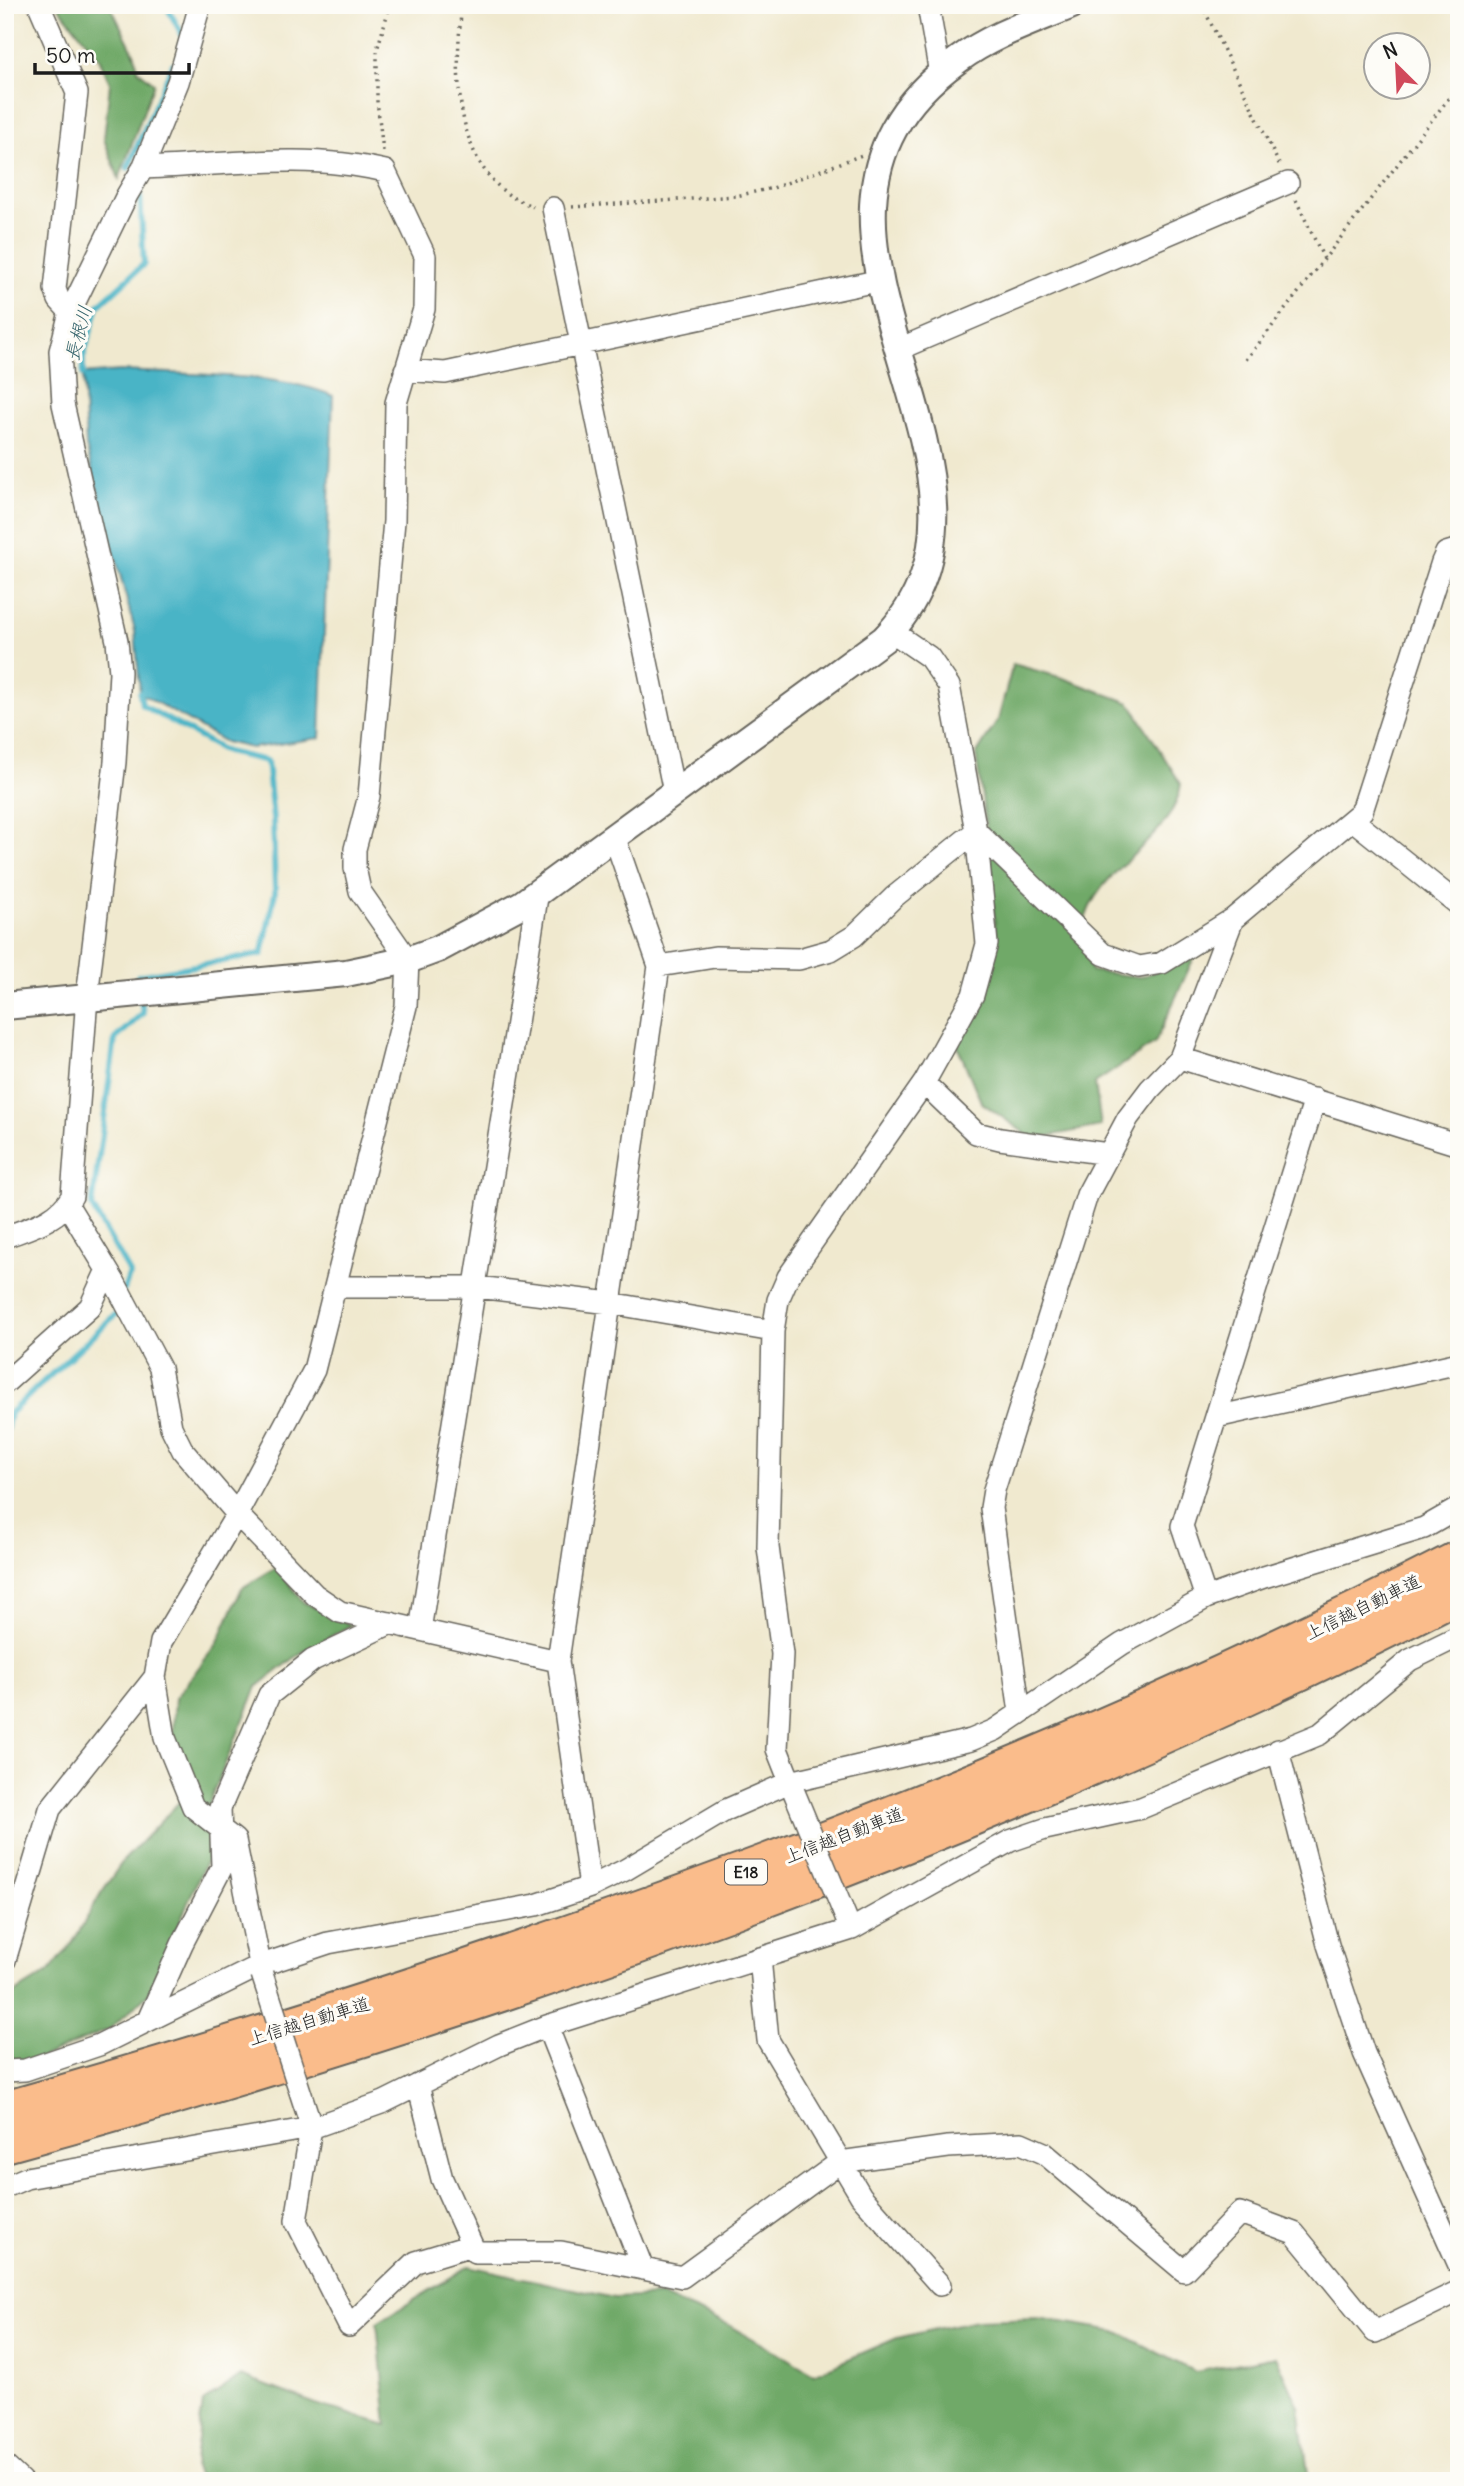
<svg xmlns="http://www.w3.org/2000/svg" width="1464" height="2486" font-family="Delius,'Klee One',sans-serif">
	<rect width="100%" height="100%" fill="#fdfcf7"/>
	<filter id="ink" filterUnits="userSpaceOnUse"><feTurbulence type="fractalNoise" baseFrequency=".0143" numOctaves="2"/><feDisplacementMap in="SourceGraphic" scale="14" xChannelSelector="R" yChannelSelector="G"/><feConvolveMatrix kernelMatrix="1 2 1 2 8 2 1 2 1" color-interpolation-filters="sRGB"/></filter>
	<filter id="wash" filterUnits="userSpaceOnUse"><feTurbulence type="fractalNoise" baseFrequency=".00686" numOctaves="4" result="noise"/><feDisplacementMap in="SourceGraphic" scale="28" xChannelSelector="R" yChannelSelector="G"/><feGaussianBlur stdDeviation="1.57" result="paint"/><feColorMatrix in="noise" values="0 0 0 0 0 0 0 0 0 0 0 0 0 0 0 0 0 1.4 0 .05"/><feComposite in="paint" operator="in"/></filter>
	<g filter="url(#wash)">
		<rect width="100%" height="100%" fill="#f0e9cf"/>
		<path fill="#6fa968" stroke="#466242" stroke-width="2" d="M57,5H110L135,55L138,70L154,83L119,179L104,139L110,83L99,58Z
			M1013,664L1063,678L1130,703L1181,784C1173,844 1094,866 1083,928C1081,940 1088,959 1091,971L1141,977L1195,955L1155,1043L1095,1083L1101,1126L1033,1139L981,1102L955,1040L980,1005L996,939L988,841L976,755L998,720Z
			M277,1567L303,1602L351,1625L301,1653L257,1687L207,1808L216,1847L203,1868L148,1994L110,2029L29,2063L5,2064V1999L49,1972L73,1942L101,1893L123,1861L185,1796L172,1748L175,1698L217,1644L242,1588Z
			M469,2266L614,2298L661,2296L729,2325L814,2374L897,2338L976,2320L1038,2318L1116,2331L1195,2372L1276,2356L1299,2406L1309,2481H200L194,2468L203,2402L241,2376L316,2404L387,2425L377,2323Z"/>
		<path fill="#48b4c6" stroke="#326871" stroke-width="2" d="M120,371C178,374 282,373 333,396L320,738L251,748L225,742L140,693L135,631L86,446L83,374Z"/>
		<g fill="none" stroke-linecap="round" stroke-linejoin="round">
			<path stroke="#48b4c6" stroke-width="6" d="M166,5L184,38
				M128,168L173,64
				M83,374V358L98,306L144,264L140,193
				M139,986L138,976L262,954L275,893L273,819L267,761L226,752L142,705L140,693
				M124,1290L130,1273L92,1207L115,1039L143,1013L141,1000
				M5,1437L10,1413L117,1313L120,1304"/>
		</g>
	</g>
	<g filter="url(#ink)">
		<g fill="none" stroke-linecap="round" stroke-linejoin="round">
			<g stroke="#66645b" stroke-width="24">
				<path id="minor" d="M39,5L77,93L55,289L59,300L70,312
					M928,5L940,74
					M553,208L674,792
					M899,349L1288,183
					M405,370L445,373L881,280
					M1354,821L1459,905
					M659,966L715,957L799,959L831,950L854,936L894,897L976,831L1103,954L1139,967L1162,963L1233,919L1362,811L1442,562L1446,553L1459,549
					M1180,1058L1459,1145
					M924,1083L976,1133L1000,1139L1108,1154
					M67,1204L115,1283L160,1368L171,1427L183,1451L237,1514L315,1595L340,1612L558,1661
					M5,1237C31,1227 58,1221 72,1196L87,997L115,762L120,672L117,641L63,404L60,351L70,312L127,195L143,168L178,82L200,5
					M335,1287H477L610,1303L773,1331
					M5,1383L90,1307L107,1270
					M1216,1417L1459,1363
					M1206,1598L1182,1526L1315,1099
					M420,1630L538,891
					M155,1677L165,1738L193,1807L235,1840L262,1974
					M1020,1712L991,1508L994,1490L1087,1195L1128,1118L1150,1089L1180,1058L1233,919
					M1278,1750L1328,1945L1364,2053L1459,2265
					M794,1792L777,1749L782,1654L768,1547L773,1331L778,1300L788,1277L924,1083L973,995L987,944L976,831L949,686L929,657L891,631
					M590,1887L558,1661L659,966L614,836
					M760,1958L768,2040L861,2196L940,2285
					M5,1960L50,1809L155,1677L161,1642L237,1514L314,1370L406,1006L408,960L360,891L355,868V849L369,796L394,521L396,403L424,309L425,256L385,171C307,152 223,165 143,168
					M148,2020L182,1944L222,1867L220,1808L269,1695L313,1660L391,1623
					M547,2026L643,2269
					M5,2071L25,2070L99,2045L259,1966L328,1943L536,1905L590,1887L625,1870L726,1810L790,1782L971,1740L995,1730L1122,1644L1206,1598L1264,1577L1424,1528L1459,1508
					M418,2085L442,2179L475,2252H561L682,2277L840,2162L948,2147L1021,2143L1044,2153L1184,2271L1240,2213L1294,2233L1375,2332L1459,2291
					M308,2116L311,2128L296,2221L349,2326L416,2262L472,2245
					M5,2187L26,2178L311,2128L384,2102L499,2045L547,2026L852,1929L1010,1841L1045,1829L1141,1808L1320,1734L1410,1660L1459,1636
					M5,2466L21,2481"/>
			</g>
			<g stroke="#66645b" stroke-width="30">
				<path id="tertiary" d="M5,1006L346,973L408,960L438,949L522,904L884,639C1048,470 731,223 958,60C991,35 1034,21 1072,5"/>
			</g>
			<g stroke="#66645b" stroke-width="42">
				<path id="motorway" d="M5,2111C505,1969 996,1797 1459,1560
					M5,2143C505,2006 997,1829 1459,1592"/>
			</g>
			<path stroke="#66645b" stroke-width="3.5" stroke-dasharray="2 5" stroke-linecap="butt" d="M462,5C455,67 452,154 509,195C516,200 526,203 533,207
				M1202,5L1279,164
				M383,151L377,101V50L390,5
				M1296,200L1324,259
				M572,207L736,196L773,188L862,155
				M1246,360L1459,85"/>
			<use href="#minor" stroke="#fff" stroke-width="21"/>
			<use href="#tertiary" stroke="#fff" stroke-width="26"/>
			<use href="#motorway" stroke="#fabc8b" stroke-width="38"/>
			<g stroke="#66645b" stroke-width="24" stroke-linecap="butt">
				<path id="minor-bridge" d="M794,1792L846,1918
					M262,1974L307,2113"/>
			</g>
			<use href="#minor-bridge" stroke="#fff" stroke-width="21"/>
		</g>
	</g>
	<g text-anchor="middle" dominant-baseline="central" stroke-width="6" stroke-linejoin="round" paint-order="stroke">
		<rect fill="#fdfcf7" stroke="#605f5e" stroke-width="2" x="725" y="1859.5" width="42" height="25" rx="5"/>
		<g font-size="16" font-weight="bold" fill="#1c1c1c">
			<text x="746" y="1872">E18</text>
		</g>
		<g font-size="18" fill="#1c1c1c" stroke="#fdfcf7">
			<text transform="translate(1363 1607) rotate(-26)">上信越自動車道</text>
			<text transform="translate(844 1835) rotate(-21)">上信越自動車道</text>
			<text transform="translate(309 2021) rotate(-17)">上信越自動車道</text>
		</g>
		<g font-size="19" font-style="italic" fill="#306068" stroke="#fdfcf7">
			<text transform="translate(78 333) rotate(-75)">長根川</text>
		</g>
	</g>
	<rect width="1464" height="2486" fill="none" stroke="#fdfcf7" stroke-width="28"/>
	<g transform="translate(1397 66) rotate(336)"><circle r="33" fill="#fdfcf7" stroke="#a3a29f" stroke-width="2"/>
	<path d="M0-5L12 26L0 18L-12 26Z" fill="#d1495b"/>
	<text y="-10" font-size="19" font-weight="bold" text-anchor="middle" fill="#1c1c1c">N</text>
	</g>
	<path d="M35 63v10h154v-10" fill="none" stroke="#1c1c1c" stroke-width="3.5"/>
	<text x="46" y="63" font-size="21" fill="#1c1c1c" stroke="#fdfcf7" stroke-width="5" paint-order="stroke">50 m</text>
</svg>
